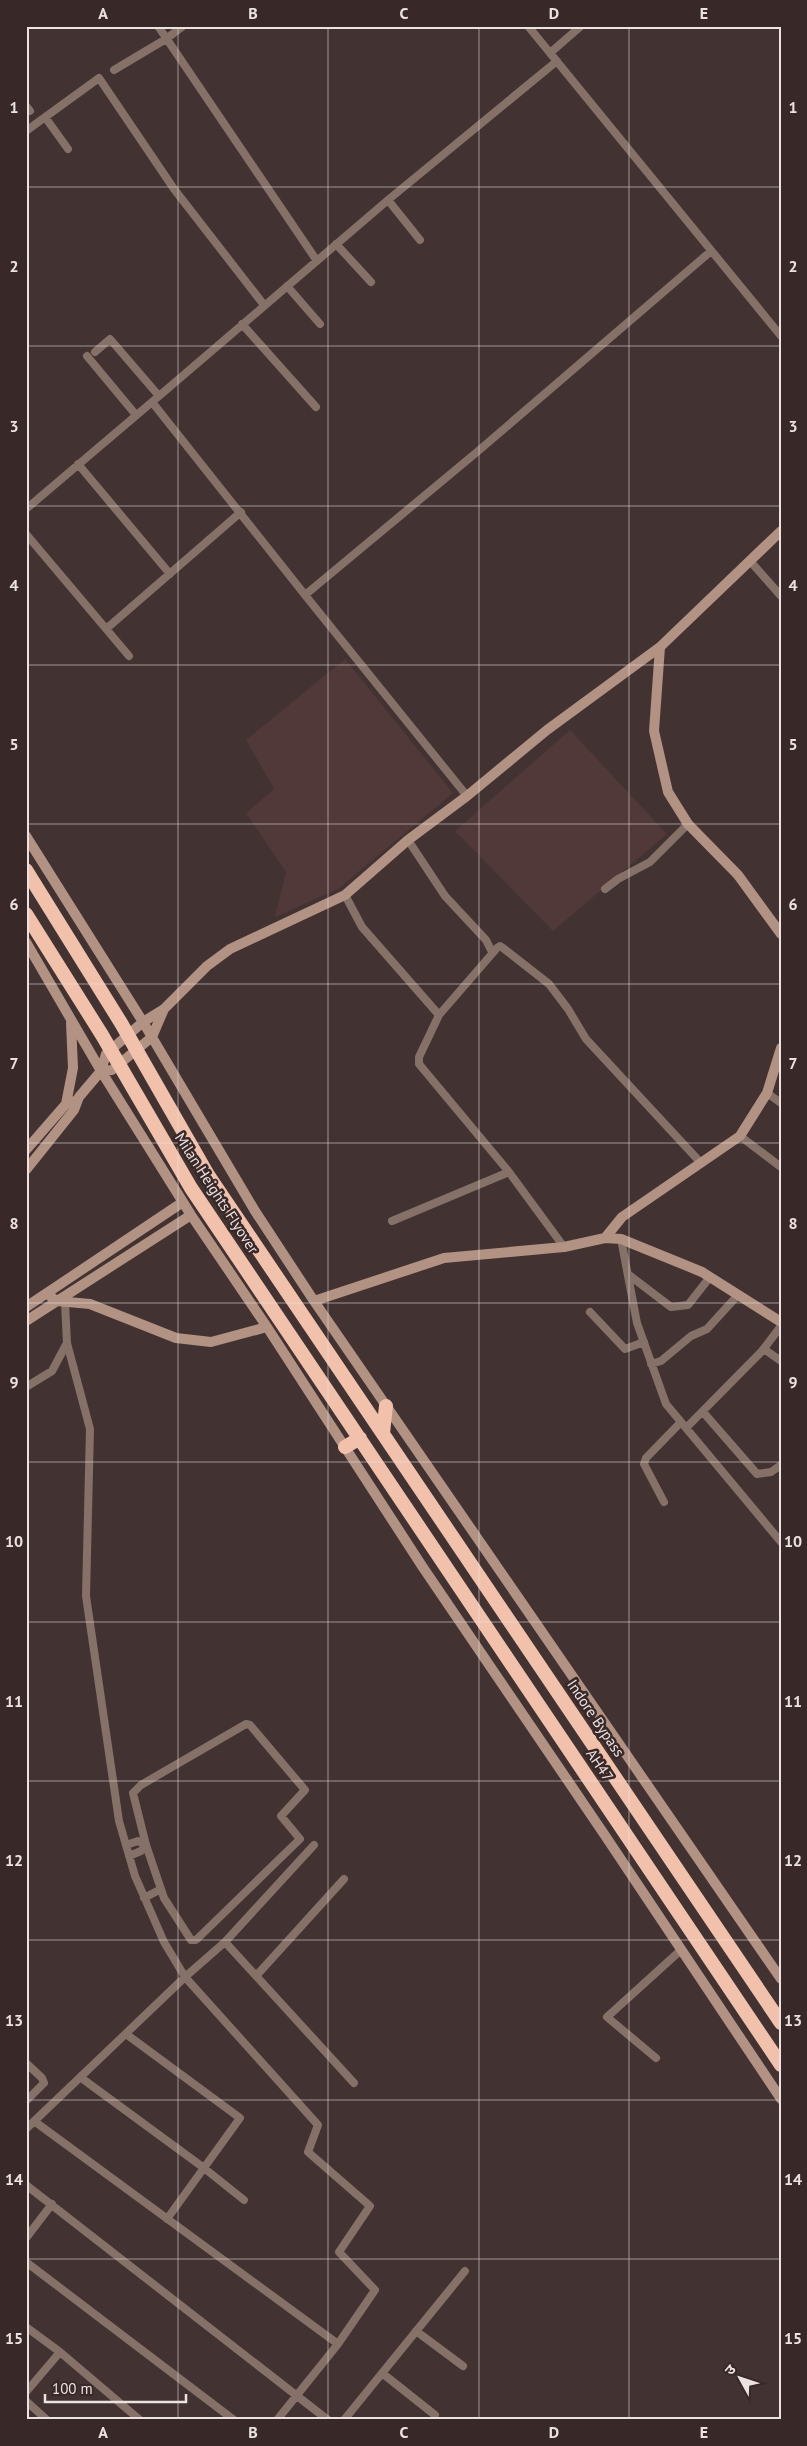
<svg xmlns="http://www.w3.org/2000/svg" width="807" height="2446" font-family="'PT Sans','Noto Sans Devanagari',sans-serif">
	<rect width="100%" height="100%" fill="#423332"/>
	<path fill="#503938" d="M345,659L453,793L338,889L275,917L286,872L246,813L274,789L246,740Z
		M570,730L667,834L553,931L455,831Z"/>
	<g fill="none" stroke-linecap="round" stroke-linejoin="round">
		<path stroke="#857168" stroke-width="8" d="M158,26L317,261
			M528,26L781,336
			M550,53L581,26
			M557,61L388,200L152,402L305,595L477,452L710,252
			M114,70L166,39L183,26
			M26,106L30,111
			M45,117L68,149
			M26,131L99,78L174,189L264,305
			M388,200L420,240
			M336,244L371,282
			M287,286L320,324
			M242,324L316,407
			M95,352L110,339L159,396
			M87,356L136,415
			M78,464L170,574
			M26,509L152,402
			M26,534L129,656
			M750,561L781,596
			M305,595L467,796
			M106,629L241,512
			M408,840L445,896L486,940L492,952
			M605,889L618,879L650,862L688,824
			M345,895L362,927L439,1015
			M767,1093L781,1103
			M740,1136L781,1167
			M392,1221L509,1172
			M621,1239L637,1323L666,1404L781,1542
			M564,1247L509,1172L419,1064V1057L439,1015L497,948L500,946L503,948L549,984L568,1009L586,1039L701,1163
			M629,1275L671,1307L688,1305L710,1277
			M65,1303L67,1343L90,1429L86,1596L119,1821L135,1876L164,1942L185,1977L318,2125L308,2152L370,2206L339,2252L375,2290L338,2344L277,2420
			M590,1312L625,1349L644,1342
			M764,1349L781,1361
			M651,1364L661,1361L691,1336L707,1329L738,1295
			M26,1387L52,1371L67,1343
			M703,1412L757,1474L771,1472L781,1465
			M686,1428L762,1351L781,1326
			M664,1502L644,1464L646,1458L680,1423
			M246,1724L250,1725L305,1790L281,1816L300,1839L196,1940H191L164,1898L146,1845L133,1793L141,1785Z
			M126,1845L138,1841L146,1845L141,1851L129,1856
			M144,1898L161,1889
			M225,1942L354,2083
			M256,1976L344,1879
			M126,2034L240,2118L167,2219
			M656,2058L607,2017L681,1950
			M26,2063L42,2078L44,2083L26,2101
			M80,2077L204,2168L244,2200
			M34,2121L338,2344
			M26,2129L185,1977L225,1942L314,1845
			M26,2185L328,2420
			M26,2238L52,2204
			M26,2262L234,2420
			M26,2327L60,2352
			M416,2331L463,2366
			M382,2373L435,2415
			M26,2392L60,2352L140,2420
			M26,2401L47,2420
			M344,2420L465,2271"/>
		<path stroke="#b19283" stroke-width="10" d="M660,647L654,731L668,792L688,824L738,875L781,934
			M26,836L143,1022L255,1211L314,1301L781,1979
			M26,942L101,1071L191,1215L267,1327L422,1566L604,1834L781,2099
			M101,1071L112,1070L152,1037L164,1009
			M66,1104L73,1068L71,1023
			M26,1150L66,1104L72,1101
			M26,1170L74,1110L79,1097L101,1071L106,1054L143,1022L164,1009L207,966L230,949L345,895L408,840L467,796L547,730L660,647L781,531
			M605,1238L622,1217L740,1136L767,1093L781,1048
			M47,1294L57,1301L90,1304L176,1338L211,1342L267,1327
			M314,1301L444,1258L564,1247L605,1238L621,1239L702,1272L781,1322
			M26,1307L183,1202
			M26,1321L191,1215"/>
		<path stroke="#f1c1ab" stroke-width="14" d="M26,870L121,1023L208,1175L781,2023
			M26,914L102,1035L191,1188L781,2065
			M383,1433L386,1406
			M345,1447L360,1438"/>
	</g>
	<path fill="none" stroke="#ece2e2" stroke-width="1" stroke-opacity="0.55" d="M178,26V2420M328,26V2420M479,26V2420M629,26V2420M26,187H781M26,346H781M26,506H781M26,665H781M26,824H781M26,984H781M26,1143H781M26,1303H781M26,1462H781M26,1622H781M26,1781H781M26,1940H781M26,2100H781M26,2259H781"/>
	<g text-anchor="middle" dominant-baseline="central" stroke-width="5" stroke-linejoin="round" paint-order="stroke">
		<g font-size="15" fill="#ece2e2" stroke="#382928">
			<text transform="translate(217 1193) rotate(57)">Milan Heights Flyover</text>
			<text transform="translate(596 1718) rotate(56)">Indore Bypass</text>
			<text transform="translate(600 1765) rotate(56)">AH47</text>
		</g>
	</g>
	<rect width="807" height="2446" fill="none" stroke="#382928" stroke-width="55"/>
	<g transform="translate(740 2378) rotate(310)" stroke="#382928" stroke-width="4" paint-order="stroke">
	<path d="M0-4L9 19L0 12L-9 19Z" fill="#ece2e2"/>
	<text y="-8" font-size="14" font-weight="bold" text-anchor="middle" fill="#ece2e2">उ</text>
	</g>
	<path d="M45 2394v8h141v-8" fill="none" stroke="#ece2e2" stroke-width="2.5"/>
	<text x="52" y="2394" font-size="15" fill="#ece2e2" stroke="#382928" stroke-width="4" paint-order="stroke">100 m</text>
	<rect x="28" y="28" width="752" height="2390" fill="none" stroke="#ece2e2" stroke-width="2"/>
	<g font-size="16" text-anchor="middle" font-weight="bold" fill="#ece2e2">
		<text x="103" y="19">A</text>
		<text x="253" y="19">B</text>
		<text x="404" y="19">C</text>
		<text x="554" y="19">D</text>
		<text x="704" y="19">E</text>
		<text x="14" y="113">1</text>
		<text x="793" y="113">1</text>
		<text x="14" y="272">2</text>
		<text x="793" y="272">2</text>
		<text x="14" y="432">3</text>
		<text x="793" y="432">3</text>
		<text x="14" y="591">4</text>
		<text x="793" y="591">4</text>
		<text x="14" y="750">5</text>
		<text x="793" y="750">5</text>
		<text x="14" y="910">6</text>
		<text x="793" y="910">6</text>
		<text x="14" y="1069">7</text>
		<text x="793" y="1069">7</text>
		<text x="14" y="1229">8</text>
		<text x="793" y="1229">8</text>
		<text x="14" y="1388">9</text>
		<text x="793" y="1388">9</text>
		<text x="14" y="1547">10</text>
		<text x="793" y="1547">10</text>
		<text x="14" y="1707">11</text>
		<text x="793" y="1707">11</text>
		<text x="14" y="1866">12</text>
		<text x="793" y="1866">12</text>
		<text x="14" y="2026">13</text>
		<text x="793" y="2026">13</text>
		<text x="14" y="2185">14</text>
		<text x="793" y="2185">14</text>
		<text x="14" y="2344">15</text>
		<text x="793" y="2344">15</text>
		<text x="103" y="2438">A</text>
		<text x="253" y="2438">B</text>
		<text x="404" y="2438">C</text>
		<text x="554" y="2438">D</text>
		<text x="704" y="2438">E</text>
	</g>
</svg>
